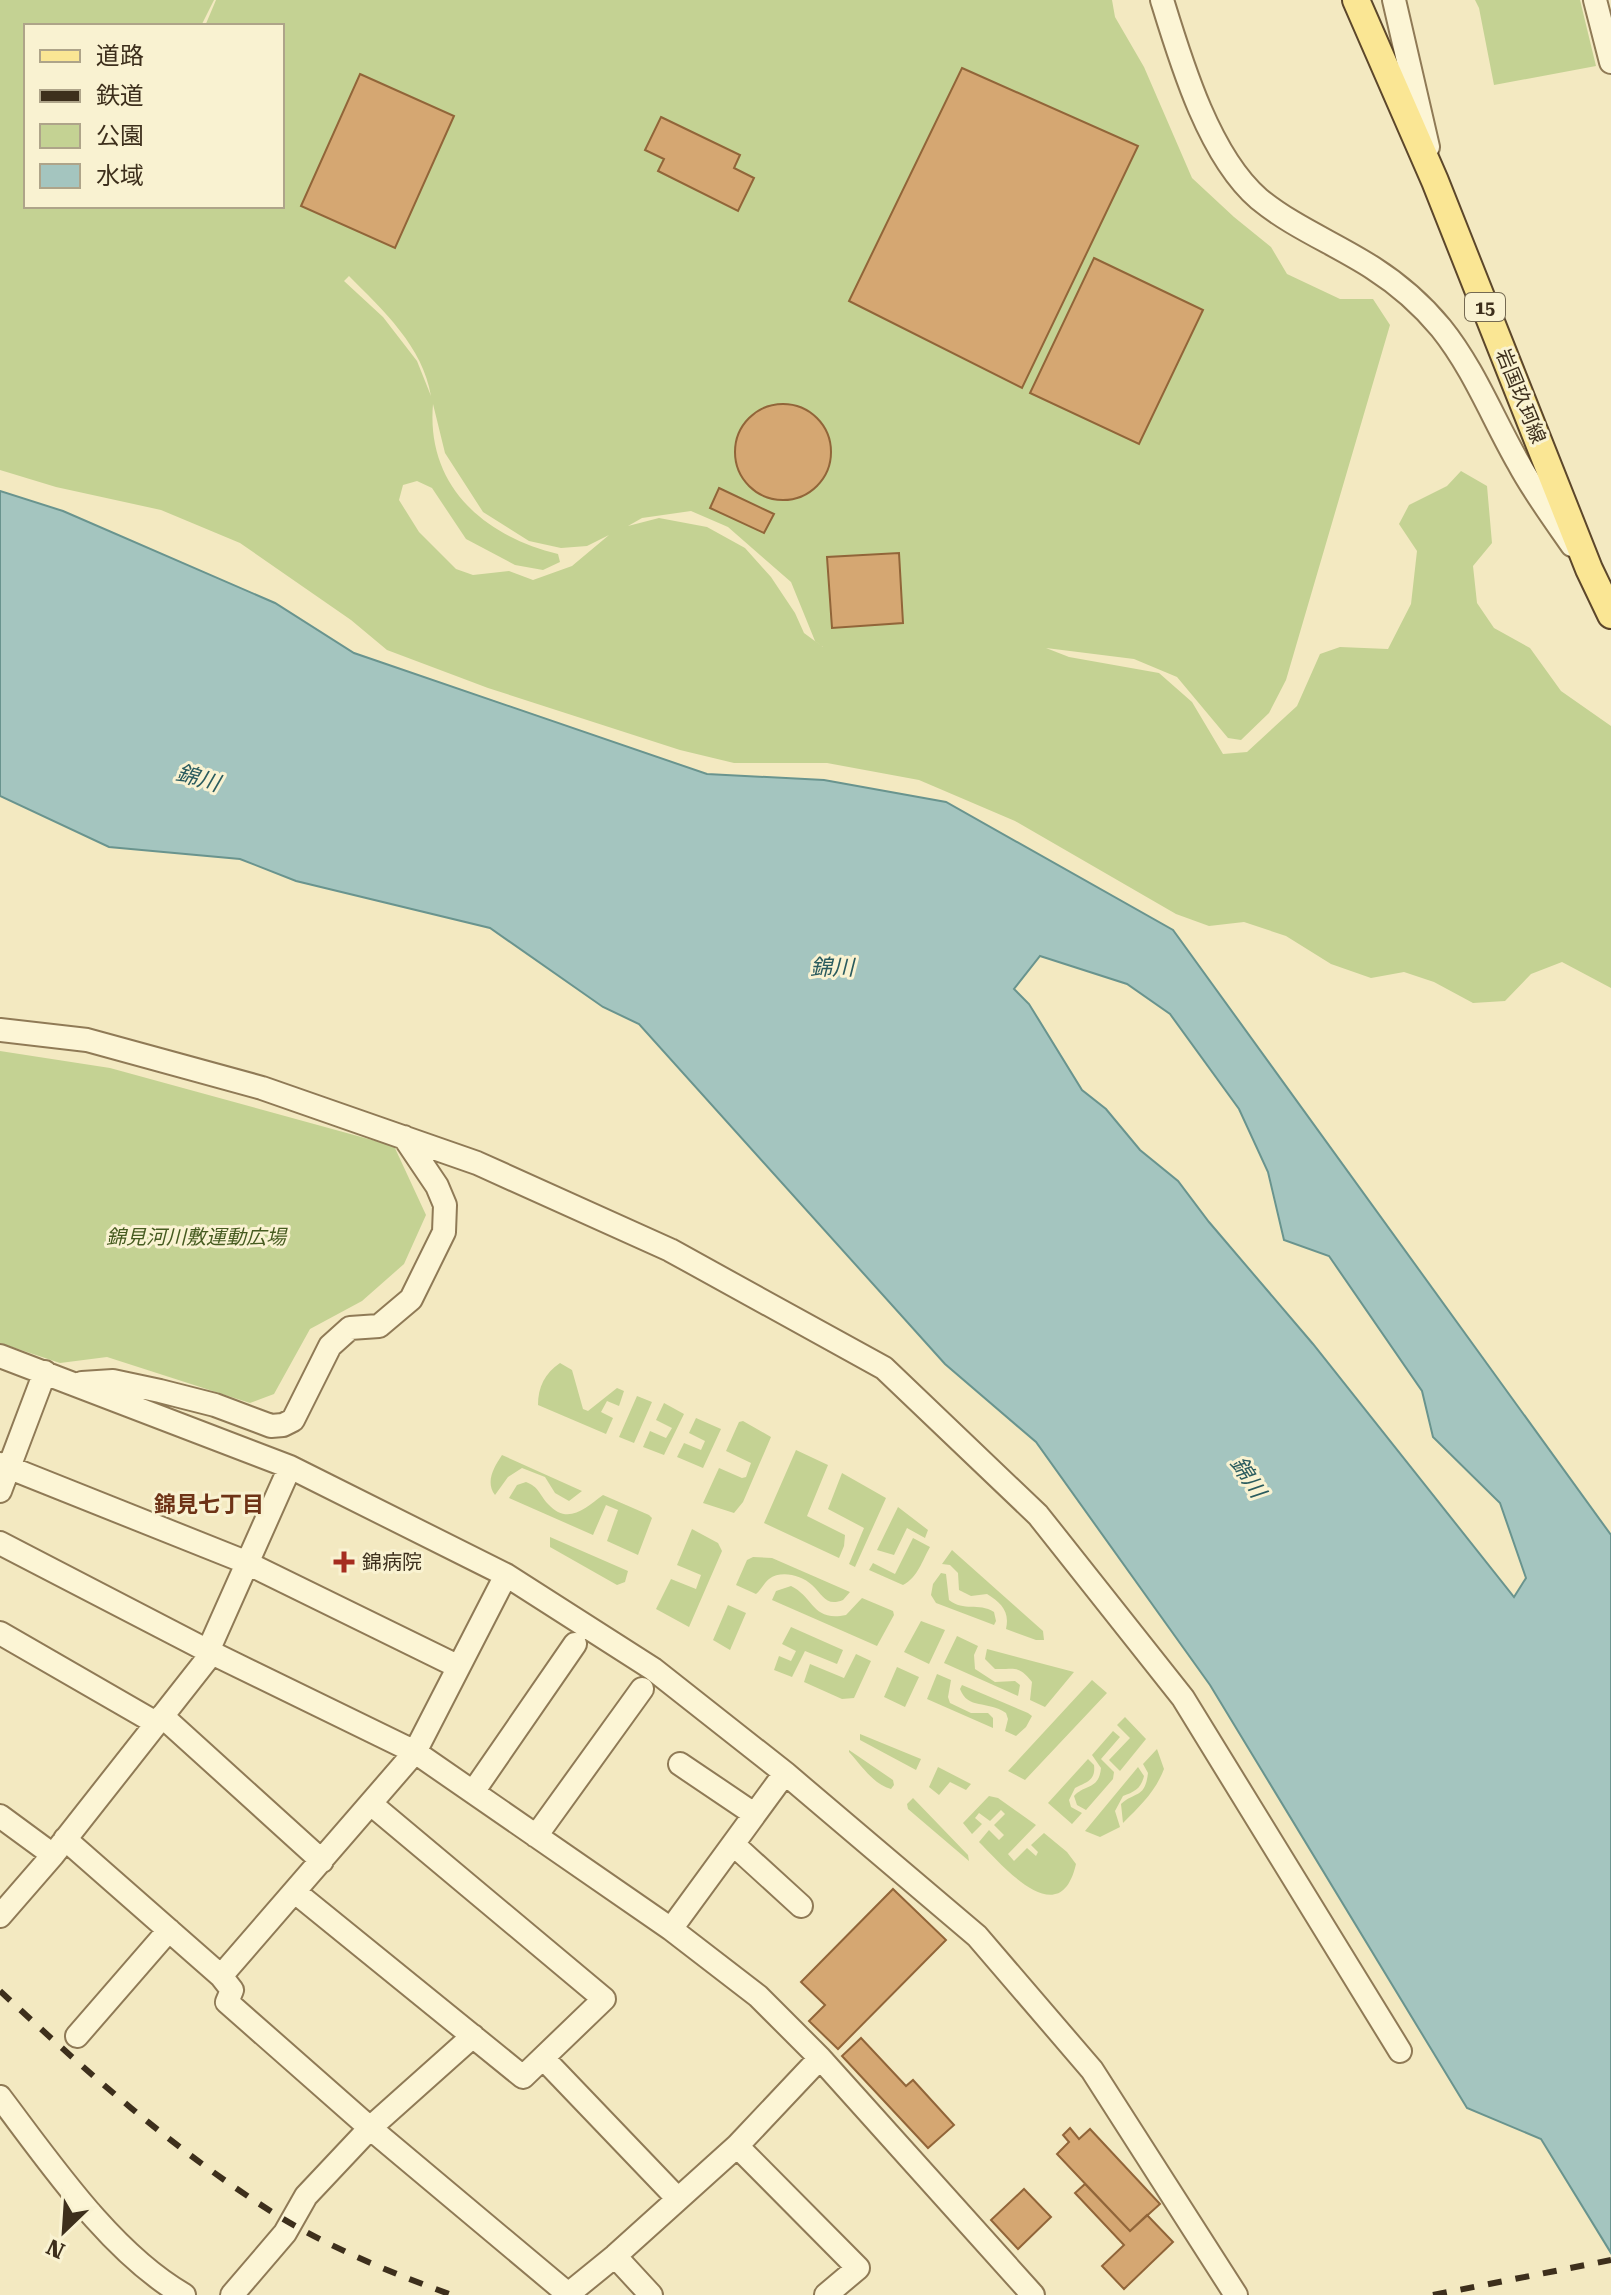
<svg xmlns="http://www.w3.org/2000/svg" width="1611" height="2295" font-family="'Roboto Serif','Noto Sans JP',serif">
	<rect width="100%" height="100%" fill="#f3e9c1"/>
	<path fill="#c4d293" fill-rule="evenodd" d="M0,0H214L201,26H26V206H282V26H205L216,0H1112L1115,17L1144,67L1192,178L1234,217L1271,247L1287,274L1340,299H1373L1390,325L1286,680L1269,713L1241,740L1228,738L1177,677L1134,659L1046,648L1069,657L1159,673L1192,702L1223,754L1247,752L1297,706L1320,654L1340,647L1388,649L1411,604L1417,551L1399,524L1409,505L1447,486L1461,471L1487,486L1492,543L1473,566L1477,603L1494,628L1530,648L1561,691L1611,726V988L1562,962L1531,974L1505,1001L1473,1003L1434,982L1404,972L1371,978L1331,964L1286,936L1244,922L1209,926L1176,914L1015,821L919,780L827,763H734L680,750L488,688L387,650L351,620L240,543L161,510L56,487L0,470ZM349,276C383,310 423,347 431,396L417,361L383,317L344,281ZM433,404L445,453L483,512L529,541L561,548L587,546L609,535L572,566L533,580L509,571L473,575L456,569L419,532L399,500L403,485L417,481L432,488L466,539L515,565L543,570L560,562L558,554C484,536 426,486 433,404ZM691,511L728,527L791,582L815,641L823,647L804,633L795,613L771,577L745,548L707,527L659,518L628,526L642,518Z
		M1475,0H1580L1596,66L1494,85L1479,8Z
		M0,1051L110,1068L394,1146L426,1215L404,1264L362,1301L310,1329L274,1394L250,1403L107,1357L60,1363L0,1343Z
		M560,1363L572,1370L583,1409L588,1411L617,1388L624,1391L619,1406L607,1401L601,1412L613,1418L606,1434L538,1405C538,1387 545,1373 560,1363Z
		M637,1396L652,1402L634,1443L619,1437Z
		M664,1403L684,1414L664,1455L643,1447L650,1431L666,1438L672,1428L656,1420Z
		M696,1418L721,1429L703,1468L677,1457L684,1443L701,1450L705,1441L689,1433Z
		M743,1421L771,1437L743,1502L734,1513L703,1503L719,1468L742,1478L746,1477L751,1463L726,1451L739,1422Z
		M796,1450L828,1465L807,1516L845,1535L844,1546L839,1558L764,1523Z
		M502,1455L582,1491L569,1501L555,1493L545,1477L522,1468L508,1477L495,1495C485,1482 494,1467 502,1455Z
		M842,1473L886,1498L855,1567L849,1564L864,1528L828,1509Z
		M526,1482C539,1487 539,1494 548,1504C568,1526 585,1508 603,1495L649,1515L652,1518L638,1555L607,1541L618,1510L606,1505L593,1535L509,1498L517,1485Z
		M898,1507L928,1530L925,1538L907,1528L894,1555L877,1550Z
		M692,1529L718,1543L722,1551L689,1627L656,1609L671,1579L696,1589L701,1575L677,1565Z
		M550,1537L628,1571L625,1582L617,1585L550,1547Z
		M913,1538L930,1547C922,1561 918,1577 903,1585L869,1570L873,1563L895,1574Z
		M952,1550L1043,1631L1044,1640H1036L1006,1629C1010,1611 1001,1603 987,1594L971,1596L959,1590L958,1573L950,1565L942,1564Z
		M753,1557L772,1558L850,1592L843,1600C826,1607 823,1595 812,1585C801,1575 781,1570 769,1579C764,1583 761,1590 756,1594L736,1585L747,1560Z
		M941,1573L946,1574L949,1600C964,1612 978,1602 994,1612L996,1621L994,1625L936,1603L931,1595L933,1584Z
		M791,1586C814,1597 812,1622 846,1615L862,1598L893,1611L894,1615L877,1646L772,1600L776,1591Z
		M728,1605L746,1613L730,1650L713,1640Z
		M921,1621L945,1630L929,1664L904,1652Z
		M791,1627L843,1650L837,1664L805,1651L792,1677L774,1670L779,1656L791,1661L796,1651L782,1644Z
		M957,1636L978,1646L974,1655L975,1669L995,1682L1015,1681L1020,1685L1018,1696L944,1663Z
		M987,1649L1074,1672L1045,1707L1030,1700L1032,1682C1018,1664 1014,1670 995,1669L985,1659Z
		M856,1654L871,1661L854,1698L842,1699L804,1682L810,1664L844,1678Z
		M897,1667L919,1677L905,1707L884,1697Z
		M937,1674L951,1680L948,1697L950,1703L971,1713H988L993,1718V1728L927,1699Z
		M1092,1680L1107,1693L1025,1780L1008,1771Z
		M962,1685L1028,1713L1032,1716L1026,1727L1016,1736L1005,1731L1008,1719L1006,1713C987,1700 968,1710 960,1689Z
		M1125,1717L1146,1739L1120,1771L1109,1760L1130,1738L1117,1725Z
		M1113,1731L1120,1737L1101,1759L1114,1772L1113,1779L1086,1810L1077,1805L1074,1796C1085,1784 1099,1790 1101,1768L1092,1755Z
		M860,1734L921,1759L916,1770L860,1740Z
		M1157,1749L1164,1769C1155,1792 1141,1805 1123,1823L1121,1804C1135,1791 1145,1799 1148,1773L1143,1764Z
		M849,1750L893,1780L894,1785L891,1789C874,1785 861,1765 849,1752Z
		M1088,1759L1094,1765C1096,1781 1086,1782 1075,1788L1069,1800L1071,1807L1082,1813L1072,1824L1048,1803Z
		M938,1767L971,1784L966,1790L950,1782L939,1795L929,1787Z
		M1138,1767L1144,1776C1141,1789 1134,1792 1123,1796L1115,1811L1120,1827L1100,1837L1085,1831Z
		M989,1796L998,1798L1036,1825L1008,1854L1014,1861L1027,1848L1036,1856L1038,1852L1031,1845L1044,1833L1067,1852L1076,1864C1060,1934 1003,1866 979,1842L989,1830L999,1840L1004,1835L994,1825L1005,1814L1001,1810L990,1821L979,1813L975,1818L982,1824L972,1834L963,1823Z
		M913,1798L968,1855L969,1861L908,1809L907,1804Z"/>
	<path fill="#a4c5bf" stroke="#69948e" stroke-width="2" fill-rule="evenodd" d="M0,491L63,511L275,603L354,653L707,774L824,780L946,802L1173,930L1611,1535V2253L1541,2139L1467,2108L1210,1685L1036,1442L945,1364L639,1024L603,1007L490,928L296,881L240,859L109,847L0,796ZM1040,956L1127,984L1170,1014L1239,1109L1268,1172L1284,1240L1329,1256L1422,1391L1433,1437L1500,1503L1526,1578L1514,1597L1313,1344L1209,1222L1178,1181L1140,1150L1106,1109L1082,1090L1029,1004L1014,989Z"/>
	<path fill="#d5a772" stroke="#916539" stroke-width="2" d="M962,68L1138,146L1022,388L849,301Z
		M360,74L454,116L395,248L301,206Z
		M661,117L740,155L734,168L754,178L738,211L658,171L664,159L645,150Z
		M1094,258L1203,310L1139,444L1030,393Z
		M735 452a48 48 0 1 1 96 0a48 48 0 1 1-96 0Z
		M719,488L774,514L764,533L710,508Z
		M899,553L903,623L832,628L827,557Z
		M893,1889L946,1940L838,2049L809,2021L825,2005L801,1982Z
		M861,2038L906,2086L913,2080L954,2125L928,2148L842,2056Z
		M1070,2128L1079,2139L1090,2129L1160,2204L1130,2231L1057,2154L1069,2142L1063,2135Z
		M1085,2184L1130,2231L1147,2215L1173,2242L1124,2289L1102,2266L1124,2245L1075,2193Z
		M1024,2189L1051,2217L1018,2249L991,2220Z"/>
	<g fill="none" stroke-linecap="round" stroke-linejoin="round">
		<g stroke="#8f7a56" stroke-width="26">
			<path id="minor" d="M1162,0C1181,62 1209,156 1259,199C1293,227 1336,244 1373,268C1398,284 1422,305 1441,328C1474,369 1493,419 1519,464C1534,492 1554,519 1572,545
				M1394,0L1428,147
				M1595,0L1611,62
				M0,1030L87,1040L262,1088L477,1163L670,1250L884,1368L1038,1515L1183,1698L1400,2051
				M0,1356L290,1467L506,1575L653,1669L785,1773L977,1936L1092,2070L1236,2295
				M82,1383L113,1381L160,1391L215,1405L271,1426L283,1425L293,1420L330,1346L350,1328L379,1326L411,1299L444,1232L445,1205L437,1186L404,1137
				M0,1464L243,1561L457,1666
				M0,1491L45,1372
				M0,1543L212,1653L415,1752L671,1929L758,1996L820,2058L1033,2295
				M0,1633L156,1723
				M208,1651L290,1467
				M162,1716L322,1861
				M680,1764L754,1814
				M473,1792L575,1644
				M0,1816L53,1855
				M536,1836L642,1689
				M65,1839L221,1976L232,1990L227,2002L370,2128L568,2294
				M733,1844L801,1906
				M295,1892L523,2077L604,1999L371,1804
				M0,1916L53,1855L212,1653
				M671,1929L785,1773
				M221,1976L415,1752L506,1575
				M77,2036L169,1930
				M543,2058L678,2199
				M0,2097C50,2163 111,2253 184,2295
				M737,2146L858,2268L826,2295
				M615,2256L651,2295
				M232,2295L285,2233L306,2196L370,2128L473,2036
				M567,2295L615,2256L737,2146L820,2058"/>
		</g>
		<g stroke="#5c472b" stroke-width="30">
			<path id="major" d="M1356,0L1435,181L1589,569L1611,615"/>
		</g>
		<use href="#minor" stroke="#fcf5d5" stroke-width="22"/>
		<use href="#major" stroke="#fae694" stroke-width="26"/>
		<path stroke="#3d2f1c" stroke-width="6" stroke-dasharray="14 14" stroke-linecap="butt" d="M0,1991C88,2073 177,2153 280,2217C333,2249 394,2274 452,2295
			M1433,2295L1611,2260"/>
	</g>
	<path fill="#a52d1f" stroke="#f9f2d1" stroke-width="3" d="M340 1550h8v8h8v8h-8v8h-8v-8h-8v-8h8z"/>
	<g text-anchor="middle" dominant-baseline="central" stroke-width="6" stroke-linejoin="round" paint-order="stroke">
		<rect fill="#f9f2d1" stroke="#756a52" stroke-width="2" x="1465" y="293" width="40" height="28" rx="6"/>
		<g font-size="18" font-weight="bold" fill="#3d2f1c">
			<text x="1485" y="307">15</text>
		</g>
		<g font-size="20" fill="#3d2f1c" stroke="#f9f2d1">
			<text transform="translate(1521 396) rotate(68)">岩国玖珂線</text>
		</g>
		<g font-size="20" font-style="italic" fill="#465b20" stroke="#f9f2d1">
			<text x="196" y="1237">錦見河川敷運動広場</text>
		</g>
		<g font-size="20" fill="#3d2f1c" stroke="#f9f2d1" text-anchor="start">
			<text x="362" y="1562">錦病院</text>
		</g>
		<g font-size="22" font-style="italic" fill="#2a5b5e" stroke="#f9f2d1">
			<text transform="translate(198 778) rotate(16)">錦川</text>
			<text x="832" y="967">錦川</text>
			<text transform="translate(1248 1477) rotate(57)">錦川</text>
		</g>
		<g font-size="22" font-weight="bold" fill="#6e3316" stroke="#f9f2d1">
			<text x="209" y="1504">錦見七丁目</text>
		</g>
	</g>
	<rect x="24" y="24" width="260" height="184" fill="#f9f2d1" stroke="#aea489" stroke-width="2"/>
	<rect x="40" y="50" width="40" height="12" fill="#fae694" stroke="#aea489" stroke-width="2"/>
	<text x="96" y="64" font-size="24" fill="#3d2f1c">道路</text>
	<rect x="40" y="90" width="40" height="12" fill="#3d2f1c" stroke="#aea489" stroke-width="2"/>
	<text x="96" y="104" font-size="24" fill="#3d2f1c">鉄道</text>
	<rect x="40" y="124" width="40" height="24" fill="#c4d293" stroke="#aea489" stroke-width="2"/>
	<text x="96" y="144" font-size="24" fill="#3d2f1c">公園</text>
	<rect x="40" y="164" width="40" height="24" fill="#a4c5bf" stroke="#aea489" stroke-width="2"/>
	<text x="96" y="184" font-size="24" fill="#3d2f1c">水域</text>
	<g transform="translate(64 2231) rotate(205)" stroke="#f9f2d1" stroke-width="6" paint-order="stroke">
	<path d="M0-6L14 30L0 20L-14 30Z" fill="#3d2f1c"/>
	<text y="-12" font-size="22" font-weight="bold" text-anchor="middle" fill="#3d2f1c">N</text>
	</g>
</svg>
